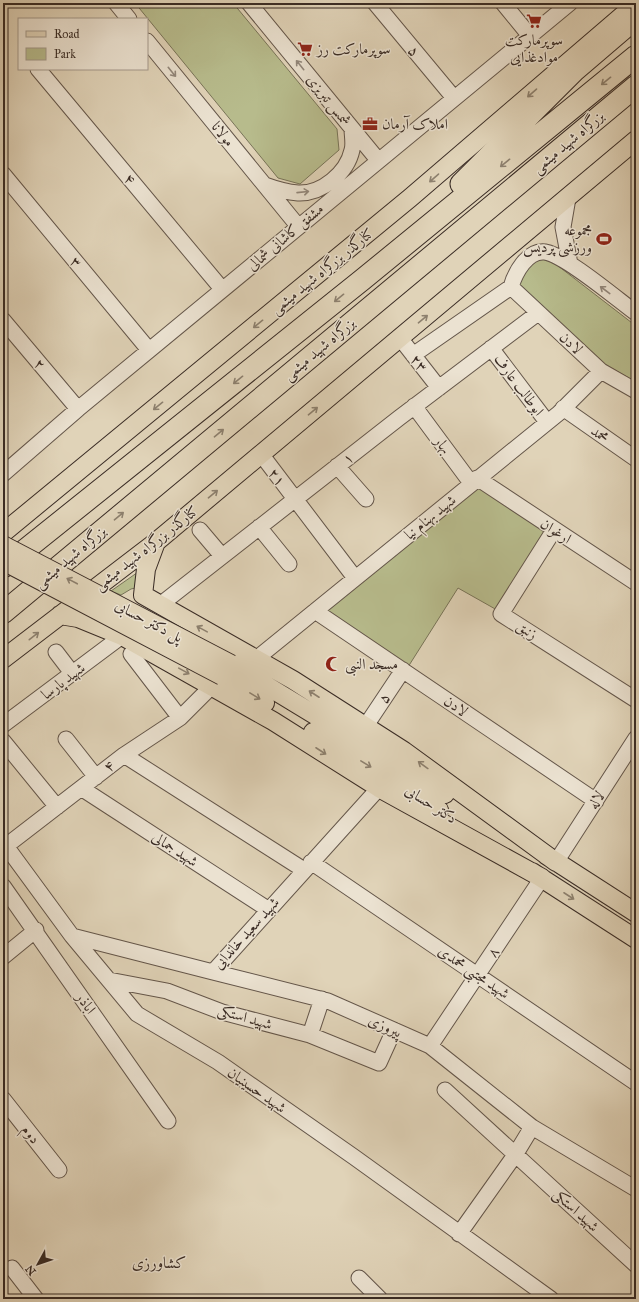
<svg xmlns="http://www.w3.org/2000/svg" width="639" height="1302" font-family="'IM FELL Great Primer',Amiri,serif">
	<rect width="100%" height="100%" fill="#e0d3b8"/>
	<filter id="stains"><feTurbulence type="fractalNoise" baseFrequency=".005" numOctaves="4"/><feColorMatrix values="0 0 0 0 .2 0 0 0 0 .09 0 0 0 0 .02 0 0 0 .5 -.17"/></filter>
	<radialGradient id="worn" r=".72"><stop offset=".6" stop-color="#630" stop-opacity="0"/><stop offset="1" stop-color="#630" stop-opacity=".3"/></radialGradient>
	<path fill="#b7bb8c" stroke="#787458" d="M135,3H233L337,129L339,150L300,184L278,178Z
		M544,255L636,326V382L606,365L519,287L518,275L531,258Z
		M477,485L547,531L497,610L458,588L408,667L325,611Z
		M141,570L140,587L131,589L121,595L111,591Z"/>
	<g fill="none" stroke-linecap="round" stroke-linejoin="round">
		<g stroke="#64564a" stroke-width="17">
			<path id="minor" d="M116,3L129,19
				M249,3L378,160
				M375,3L454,98
				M503,3L530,36
				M147,41L298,226
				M38,69L222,289
				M3,174L149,350
				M265,185C276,189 286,192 298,193C322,194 347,173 352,150C354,144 352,135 352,129
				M568,198L563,227L570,264
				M511,287L601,371L636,391
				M3,320L78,409
				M400,338L439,388
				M491,348L547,422
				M413,355L511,287C515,273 527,250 545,252C565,255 617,299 636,313
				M414,406L471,483
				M563,408L636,459
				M261,454L355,578
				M337,466L366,499
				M3,474L78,409L570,3
				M477,478L636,583
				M259,527L289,564
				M200,530L222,556
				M554,530L501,614L636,700
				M160,605L399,418L538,313
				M315,611L596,801
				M56,652L72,673
				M131,654L180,718
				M256,659L559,413L601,371
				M3,725L122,636
				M365,727L403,670
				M66,739L96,777
				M3,741L57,807
				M124,755L304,870
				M81,788L269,910
				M3,842L72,936L137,1014L218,1062L354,1157L551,1299
				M6,846L124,755L180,718L212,686
				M311,862L636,1083
				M556,862L636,738
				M3,886L168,1121
				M72,936L213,972L379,788
				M3,957L36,930
				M213,972L328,1001L430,1046L532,1127L515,1155L459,1234
				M109,980L167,991L222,1012L310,1035L379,1063L394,1030
				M310,1035L322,999
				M430,1046L542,878
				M445,1090L636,1265
				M3,1099L59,1170
				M532,1127L636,1189
				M12,1268L36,1299
				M359,1278L380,1299"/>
		</g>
		<g stroke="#3a2c25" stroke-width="20">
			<path id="major" d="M3,533L410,198L636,4
				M156,542L146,569L143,595L293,680L404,751L556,862
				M60,615L78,618L122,636L273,721L379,788L542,878
				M3,659L156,542L636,140
				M231,664L445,794
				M222,676L265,703
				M313,732L439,810
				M546,855L636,913
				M532,872L636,939"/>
		</g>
		<g stroke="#3a2c25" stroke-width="23">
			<path id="highway" d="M461,184L574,71L636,18
				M5,566L362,280L636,56
				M3,613L636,86"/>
		</g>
		<use href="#minor" stroke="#ebe2d1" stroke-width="15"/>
		<use href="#major" stroke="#e0d3b8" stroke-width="18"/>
		<use href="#highway" stroke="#e0d3b8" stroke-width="21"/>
		<g stroke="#3a2c25" stroke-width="20" stroke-linecap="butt">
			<path id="major-bridge" d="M3,545L231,664
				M3,561L222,676"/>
		</g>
		<use href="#major-bridge" stroke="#e0d3b8" stroke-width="18"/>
	</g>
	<defs><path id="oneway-shaft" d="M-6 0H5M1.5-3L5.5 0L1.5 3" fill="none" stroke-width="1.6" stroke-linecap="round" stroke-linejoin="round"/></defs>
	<g stroke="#92877b">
		<use href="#oneway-shaft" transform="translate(300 65) rotate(-129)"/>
		<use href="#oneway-shaft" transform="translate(172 72) rotate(51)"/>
		<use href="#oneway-shaft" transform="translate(303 192) rotate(-6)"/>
		<use href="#oneway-shaft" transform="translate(605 290) rotate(-143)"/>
	</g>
	<g stroke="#8d806e">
		<use href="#oneway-shaft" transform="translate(606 81) rotate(141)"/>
		<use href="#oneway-shaft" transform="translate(532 93) rotate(139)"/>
		<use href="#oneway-shaft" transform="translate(505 163) rotate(141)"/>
		<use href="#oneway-shaft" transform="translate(434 178) rotate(139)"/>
		<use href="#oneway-shaft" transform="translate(339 298) rotate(141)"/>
		<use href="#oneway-shaft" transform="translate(423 319) rotate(-40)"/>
		<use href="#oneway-shaft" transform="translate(258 324) rotate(141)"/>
		<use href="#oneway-shaft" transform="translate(238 380) rotate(141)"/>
		<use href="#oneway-shaft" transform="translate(158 406) rotate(141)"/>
		<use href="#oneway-shaft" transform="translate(313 411) rotate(-40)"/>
		<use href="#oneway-shaft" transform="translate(219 433) rotate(-40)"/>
		<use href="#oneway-shaft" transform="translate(213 494) rotate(-40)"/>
		<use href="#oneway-shaft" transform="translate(119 516) rotate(-40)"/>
		<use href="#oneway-shaft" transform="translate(72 581) rotate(-152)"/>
		<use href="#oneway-shaft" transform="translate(202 629) rotate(-151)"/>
		<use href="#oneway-shaft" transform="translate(34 636) rotate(-38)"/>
		<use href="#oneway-shaft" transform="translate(184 671) rotate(29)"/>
		<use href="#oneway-shaft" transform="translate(314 694) rotate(-147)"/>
		<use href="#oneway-shaft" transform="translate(255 696) rotate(31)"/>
		<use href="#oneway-shaft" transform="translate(321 751) rotate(33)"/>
		<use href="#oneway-shaft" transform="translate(366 764) rotate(31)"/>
		<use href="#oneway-shaft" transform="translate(423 765) rotate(-144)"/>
		<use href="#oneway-shaft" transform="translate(569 896) rotate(33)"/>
	</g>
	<defs>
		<g id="supermarket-bare" transform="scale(1.2)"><path d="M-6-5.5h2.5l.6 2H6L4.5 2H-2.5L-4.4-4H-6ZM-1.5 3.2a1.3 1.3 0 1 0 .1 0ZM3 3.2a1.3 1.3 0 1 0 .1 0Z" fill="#8f2418" stroke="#ebe2d1" stroke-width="2.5" paint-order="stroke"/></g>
		<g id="office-bare" transform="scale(1.2)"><path d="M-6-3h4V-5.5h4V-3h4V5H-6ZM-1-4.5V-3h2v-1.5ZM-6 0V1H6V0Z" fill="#8f2418" stroke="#ebe2d1" stroke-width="2.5" paint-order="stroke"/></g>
		<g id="stadium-bare" transform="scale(1.2)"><path d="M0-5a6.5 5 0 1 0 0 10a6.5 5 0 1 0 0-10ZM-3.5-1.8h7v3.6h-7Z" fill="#8f2418" stroke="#ebe2d1" stroke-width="2.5" paint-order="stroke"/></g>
		<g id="mosque-bare" transform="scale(1.2)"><path d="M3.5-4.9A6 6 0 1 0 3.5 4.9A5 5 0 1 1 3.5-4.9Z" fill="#8f2418" stroke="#ebe2d1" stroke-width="2.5" paint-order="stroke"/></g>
	</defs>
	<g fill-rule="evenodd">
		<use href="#supermarket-bare" x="534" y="21"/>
		<use href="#supermarket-bare" x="305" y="49"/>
		<use href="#office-bare" x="370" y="124"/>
		<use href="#stadium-bare" x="604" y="239"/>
		<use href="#mosque-bare" x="333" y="664"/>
	</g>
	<g text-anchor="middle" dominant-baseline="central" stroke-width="3" stroke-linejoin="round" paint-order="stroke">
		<g font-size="15" fill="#3a2c25" stroke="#ebe2d1" text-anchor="start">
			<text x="534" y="40" text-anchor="middle">سوپرمارکت<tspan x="534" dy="17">موادغذایی</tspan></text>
			<text x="317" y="49">سوپرمارکت رز</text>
			<text x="382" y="124">املاک آرمان</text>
			<text x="592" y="230" text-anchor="end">مجموعه<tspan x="592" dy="17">ورزشی پردیس</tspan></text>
			<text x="345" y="664">مسجد النبی</text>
		</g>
		<g font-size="15" fill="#3a2c25" stroke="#ebe2d1">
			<text transform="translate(414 51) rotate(50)">۵</text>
			<text transform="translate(329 100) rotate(51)">شمس تبریزی</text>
			<text transform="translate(223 134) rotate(51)">مولانا</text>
			<text transform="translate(568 142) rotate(-40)">بزرگراه شهید میثمی</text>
			<text transform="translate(130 179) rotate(50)">۴</text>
			<text transform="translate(285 237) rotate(-40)">مشفق کاشانی شمالی</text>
			<text transform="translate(76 262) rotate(50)">۳</text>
			<text transform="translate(322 271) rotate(-39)">کنارگذر بزرگراه شهید میثمی</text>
			<text transform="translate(571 343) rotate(43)">لادن</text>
			<text transform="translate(319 349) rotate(-40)">بزرگراه شهید میثمی</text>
			<text transform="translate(419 363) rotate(52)">۲۳</text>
			<text transform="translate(40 364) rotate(50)">۲</text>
			<text transform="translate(519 385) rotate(53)">ابوطالب عارف</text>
			<text transform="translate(600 434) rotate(35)">محمد</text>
			<text transform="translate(443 445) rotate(54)">بهار</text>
			<text transform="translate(348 458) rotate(-38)">۱</text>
			<text transform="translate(277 477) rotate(54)">۲۱</text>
			<text transform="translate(430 517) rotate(-39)">شهید بهنام نیا</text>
			<text transform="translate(556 531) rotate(33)">ارغوان</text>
			<text transform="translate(146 548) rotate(-38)">کنارگذر بزرگراه شهید میثمی</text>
			<text transform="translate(70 557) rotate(-40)">بزرگراه شهید میثمی</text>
			<text transform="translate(149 621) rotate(28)">پل دکتر حسابی</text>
			<text transform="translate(527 630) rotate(33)">زنبق</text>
			<text transform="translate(63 681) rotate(-37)">شهید پارسا</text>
			<text transform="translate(384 698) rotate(-56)">۵</text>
			<text transform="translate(456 706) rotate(34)">لادن</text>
			<text transform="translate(109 766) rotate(-38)">۴</text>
			<text transform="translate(596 800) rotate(-57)">لاله</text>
			<text transform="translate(431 804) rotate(33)">دکتر حسابی</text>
			<text transform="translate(175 849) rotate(33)">شهید جمالی</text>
			<text transform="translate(246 933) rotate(-48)">شهید سعید خاندایی</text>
			<text transform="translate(493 952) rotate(-56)">۸</text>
			<text transform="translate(474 972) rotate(34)">شهید مجتبی محمدی</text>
			<text transform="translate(86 1003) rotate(55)">اباذر</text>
			<text transform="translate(245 1017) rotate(16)">شهید استکی</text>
			<text transform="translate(385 1026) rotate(24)">پیروزی</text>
			<text transform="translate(257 1090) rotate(35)">شهید حسینیان</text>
			<text transform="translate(31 1134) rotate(52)">دوم</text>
			<text transform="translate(576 1210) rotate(42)">شهید استکی</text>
		</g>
		<g font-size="16" fill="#3a2c25" stroke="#ebe2d1">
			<text x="159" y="1262">کشاورزی</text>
		</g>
	</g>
	<rect width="639" height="1302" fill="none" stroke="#e0d3b8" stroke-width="16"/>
	<rect x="4" y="4" width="631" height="1294" fill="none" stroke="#3a2c25" stroke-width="2"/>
	<rect x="8" y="8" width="623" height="1286" fill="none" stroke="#3a2c25"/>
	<rect x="18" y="18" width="130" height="52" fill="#ebe2d1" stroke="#a4998c"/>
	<rect x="26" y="31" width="20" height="6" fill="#e0d3b8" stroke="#a4998c"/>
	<text x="54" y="38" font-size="12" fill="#3a2c25">Road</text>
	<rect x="26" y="48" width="20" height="12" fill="#b7bb8c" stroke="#a4998c"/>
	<text x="54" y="58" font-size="12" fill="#3a2c25">Park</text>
	<g transform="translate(38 1264) rotate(230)" stroke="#ebe2d1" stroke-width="3" paint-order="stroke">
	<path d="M0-3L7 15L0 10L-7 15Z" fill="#3a2c25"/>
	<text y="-6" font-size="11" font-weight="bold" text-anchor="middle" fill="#3a2c25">N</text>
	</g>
	<rect width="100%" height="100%" filter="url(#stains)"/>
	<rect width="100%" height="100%" fill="url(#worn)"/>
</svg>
